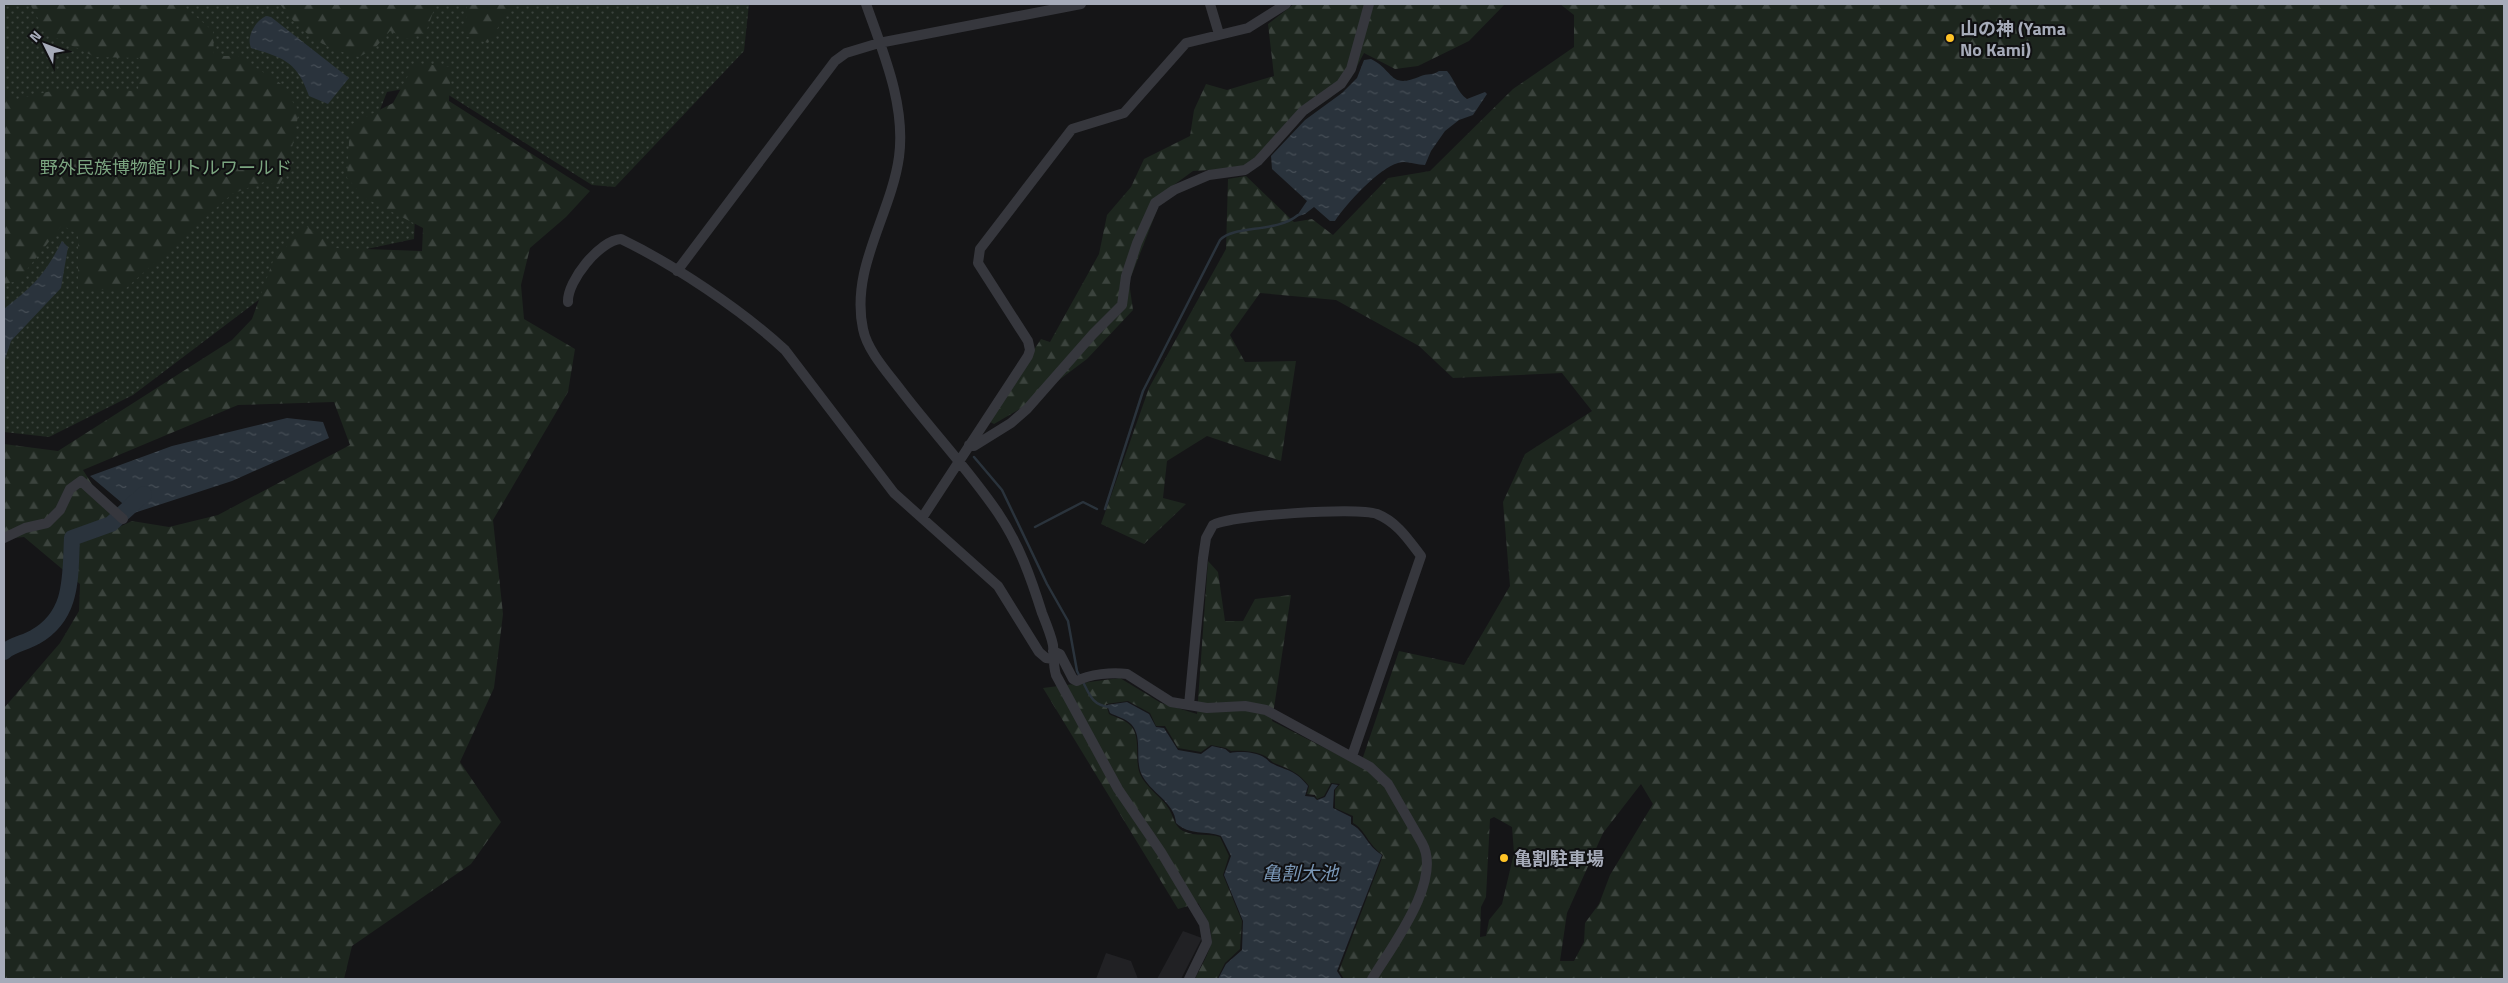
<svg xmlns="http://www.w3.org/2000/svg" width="2508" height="983" font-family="'Titillium Web','Noto Sans JP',sans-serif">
	<defs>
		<pattern id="grass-dots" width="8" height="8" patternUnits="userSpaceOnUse" patternTransform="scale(1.25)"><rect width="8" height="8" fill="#1d261e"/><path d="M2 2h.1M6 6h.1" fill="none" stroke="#3b433d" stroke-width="1.8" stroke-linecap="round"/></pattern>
		<pattern id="forest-firs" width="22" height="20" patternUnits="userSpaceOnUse" patternTransform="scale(1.25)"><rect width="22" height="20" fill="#1d261e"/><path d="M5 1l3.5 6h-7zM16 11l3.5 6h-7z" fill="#3b433d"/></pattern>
		<pattern id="water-ripples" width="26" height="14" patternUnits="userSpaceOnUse" patternTransform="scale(1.25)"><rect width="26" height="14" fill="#2a333c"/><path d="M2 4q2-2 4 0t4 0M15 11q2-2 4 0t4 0" fill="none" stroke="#464e56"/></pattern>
	</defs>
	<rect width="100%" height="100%" fill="#151517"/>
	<path fill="#212124" d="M1183,931L1202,938L1181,979H1157Z
		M1106,953L1131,961L1138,979H1096Z"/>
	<path fill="url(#grass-dots)" d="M4,4H749L744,51L615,187L592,185L431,84L387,92L359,162L415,216L414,239L310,261L133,395L49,437L4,432Z"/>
	<path fill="url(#forest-firs)" fill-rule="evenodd" d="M30,4H186V8L213,31L214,56H238L280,83L299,111L288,169L278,187L267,181L232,194L124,290L78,289V235L62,225L18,281L4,284V90L13,100L60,89L138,91L140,58L95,57L46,33Z
		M280,4H436L426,32L408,39L390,31L375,48L359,57C323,48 301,34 280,4Z
		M467,4H513L488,43L465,36Z
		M1294,4H1505L1469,41L1418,66L1395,69L1364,53L1351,78L1330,98L1305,115L1257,167L1193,171L1152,201L1157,210L1129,282L1133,310L1087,359L1023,407L994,424L988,421L1041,339L1050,342L1099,254L1107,215L1131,187L1144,159L1190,136L1194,110L1206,84L1227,90L1274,76L1268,24Z
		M1560,4H2504V979H1344L1339,971L1383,855C1368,845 1365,829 1353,823V816L1335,808V790L1340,784L1331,783L1324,796L1317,799L1315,795L1307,794L1309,786C1299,773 1290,769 1274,763C1270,761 1269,758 1265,756C1257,751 1240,750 1231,751L1226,748L1211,745L1201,752L1178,748L1165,726H1156L1150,713L1128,701L1106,704L1109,714C1115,717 1125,720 1130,725C1142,737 1134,760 1140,774C1146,788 1161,796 1169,809C1174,817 1174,826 1183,831C1196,837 1208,833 1220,837L1229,856L1223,875L1242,921L1240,949L1225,963L1217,979H1195C1213,943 1219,940 1198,903L1178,909L1043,688L1120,678L1161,703L1197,714L1208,561L1218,572L1225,621H1243L1255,599L1291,595L1272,721L1360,766L1399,651L1464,665L1510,586L1503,502L1525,454L1592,411L1562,373L1453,378L1419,346L1336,300L1260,293L1230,335L1245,362L1296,361L1281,461L1207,436L1167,461L1163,498L1186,504L1144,544L1101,524L1149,388L1226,249L1228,179L1246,176L1294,222L1312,219L1333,235L1388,178L1430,171L1513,89L1574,47V15ZM1641,784L1653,804L1610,875L1599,904L1585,923L1584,942L1574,961H1560L1567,913L1603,833ZM1494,817L1512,827L1514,853L1502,904L1489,920L1486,936L1480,937L1481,907L1486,897L1490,819Z
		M415,63L451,67L449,101L590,191L566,217L530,248L521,285L524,319L575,349L568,392L493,520L503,614L494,688L460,762L501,822L471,864L352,946L344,979H4V708L60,643L79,611L80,584L24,537L4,539V444L58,451L232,340L252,319L273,261L306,226L336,248L422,251L423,228L365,198L347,178L350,125L393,103ZM334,402L350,445L218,515L169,527L132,521L119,527L83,470L238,405Z"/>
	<path fill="url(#water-ripples)" d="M266,16L271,17L349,78L328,104L309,96C297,62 285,58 251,48C246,37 255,21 266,16Z
		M1371,59C1395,71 1389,90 1421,76C1427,73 1432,76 1439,71H1447C1455,80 1457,92 1467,99L1485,92L1487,94L1473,115L1459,120L1445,131L1431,151L1425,165C1415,165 1407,160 1398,163C1379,168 1346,204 1335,221H1330L1314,207L1305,214L1296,217L1307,201L1272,169L1271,156L1305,120L1342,93L1357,78L1364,60Z
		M62,241L68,247L61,288L11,341L4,362V309C34,285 44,276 62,241Z
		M287,418L323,422L329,438L232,481L134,513L90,476L172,446Z
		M1127,702L1149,714L1156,727L1164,728L1178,750L1201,754L1212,746L1225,749L1230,753C1240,751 1257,752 1265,758C1268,760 1268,761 1271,763C1289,772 1294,769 1308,786L1305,796L1314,797L1317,800L1325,797L1332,784L1338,785L1334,790L1333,808L1351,817V824C1365,831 1366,845 1382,855L1337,971L1342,979H1218L1226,964L1242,950L1243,921L1224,875L1231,856L1221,836C1205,830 1190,836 1176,823C1175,802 1149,792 1141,773C1135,759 1143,736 1131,724C1126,719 1116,716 1110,713L1107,705Z"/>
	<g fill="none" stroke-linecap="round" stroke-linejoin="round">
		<path stroke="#2a333c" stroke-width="2.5" d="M974,457L1002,490L1047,584L1068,621L1077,671L1080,677
			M1105,509L1143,391L1220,240C1233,225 1277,233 1298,215
			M1035,527L1083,502L1097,509
			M1083,682C1090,696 1093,705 1109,707"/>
		<path stroke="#2a333c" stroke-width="16" d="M4,652C13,644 25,643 35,637C74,615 70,576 72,538L111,524L144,494"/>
		<path stroke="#36373d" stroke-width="10" d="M866,4C883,52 906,105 899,157C891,215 850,268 863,329C867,350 887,372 900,389C932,431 969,470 998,513C1019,544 1031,578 1042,613C1046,623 1051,635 1053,645C1054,656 1053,665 1056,675L1118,789L1161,852L1204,924L1207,942L1189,979
			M1210,4L1219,34
			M677,271L835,61L846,53L879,43L1081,4
			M568,302C567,281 600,240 621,239C673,264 742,310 785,350L894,493L998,586L1039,652L1046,658L1053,659
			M969,445L974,446L1011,423L1027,409L1093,334L1122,305L1126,276L1137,243L1155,203L1174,190L1209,175L1245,170L1258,161L1303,111L1341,84L1351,69L1369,4
			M922,518L1028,356L1030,350L1028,341L978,263L980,249L1072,129L1124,113L1186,43L1248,28L1286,4
			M4,538L25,528L47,523L60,510L70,489L81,481L123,519
			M1053,651L1060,654L1073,679L1077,681C1089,674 1113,672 1127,674L1171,702L1207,708L1245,706L1266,710L1370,767L1388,784L1422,843C1443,880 1392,946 1372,979
			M1189,705L1203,558L1206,538L1213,525C1231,515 1357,507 1377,514C1397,522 1408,539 1421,556L1352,756"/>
	</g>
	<g fill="#ffc326" stroke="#101012" stroke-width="2">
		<circle cx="1950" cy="38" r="5"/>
		<circle cx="1504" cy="858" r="5"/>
	</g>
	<g text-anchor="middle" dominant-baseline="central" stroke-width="4" stroke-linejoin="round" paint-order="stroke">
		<g font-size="18" font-weight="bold" fill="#a6abb9" stroke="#101012" text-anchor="start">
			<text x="1960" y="28">山の神 (Yama<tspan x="1960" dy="21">No Kami)</tspan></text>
			<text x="1514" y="858">亀割駐車場</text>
		</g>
		<g font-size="18" fill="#7ba580" stroke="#101012">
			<text x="166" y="167">野外民族博物館リトルワールド</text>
		</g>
		<g font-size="19" font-style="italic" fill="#7a97b6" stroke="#101012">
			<text x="1300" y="872">亀割大池</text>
		</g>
	</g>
	<rect width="2508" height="983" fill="none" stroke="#a6abb9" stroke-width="10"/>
	<g transform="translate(45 45) rotate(312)" stroke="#101012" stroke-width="4" paint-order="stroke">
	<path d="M0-4L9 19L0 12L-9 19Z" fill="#a6abb9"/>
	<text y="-8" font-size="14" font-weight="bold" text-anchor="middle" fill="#a6abb9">N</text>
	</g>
</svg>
